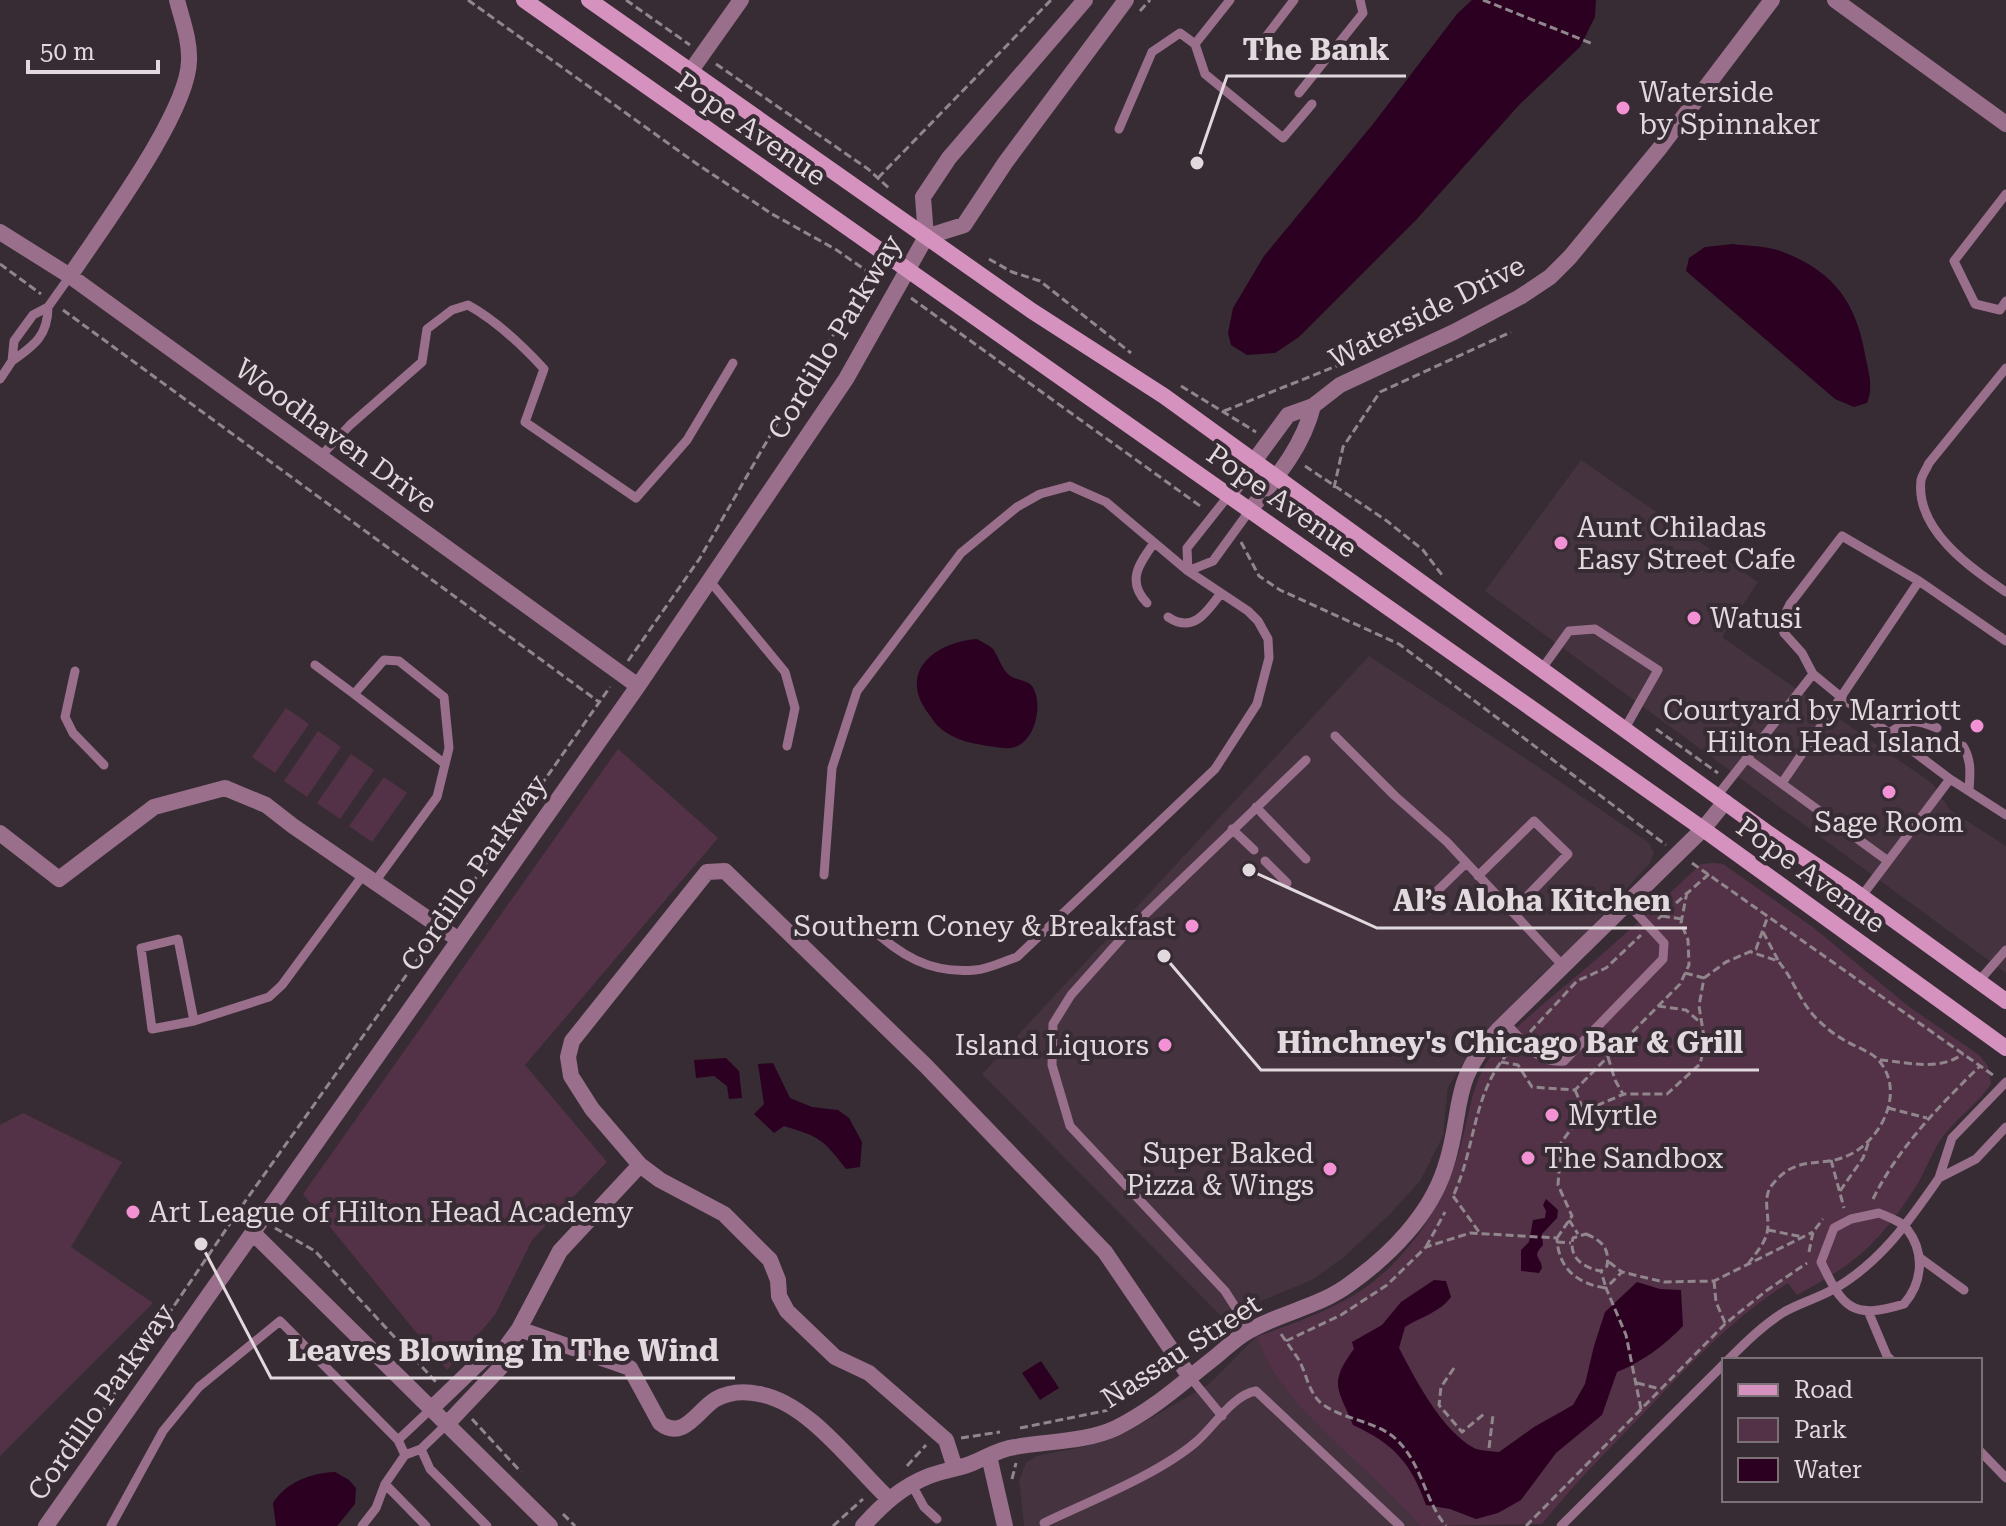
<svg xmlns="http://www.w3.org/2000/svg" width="2006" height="1526" font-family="'Roboto Serif',serif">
	<rect width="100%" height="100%" fill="#372c33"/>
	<path fill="#45333f" d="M1581,460L1758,582L1722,637L1933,784L1950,810L2006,846V973L1485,591Z
		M1369,656L1537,766L1648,842L1654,852L1650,863L1583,936L1533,983L1470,1052L1448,1087L1443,1136L1420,1181L1390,1214L1344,1257L1312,1280L1222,1317L982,1074Z
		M1256,1337L1272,1370L1283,1385L1309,1414L1396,1498L1420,1526H1024L1019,1480L1026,1463L1037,1456L1083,1447L1129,1431L1209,1384Z"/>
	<path fill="#533248" d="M286,708L309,724L275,773L252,757Z
		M318,731L341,747L307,797L284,781Z
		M618,749L718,838L525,1065L607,1162L532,1240L495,1315L447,1370L303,1194Z
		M351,754L374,770L340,819L317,803Z
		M384,777L407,793L372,842L349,826Z
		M1713,863L1723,864L1814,928L1908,1006L1979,1055L1988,1066L1991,1084C1977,1105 1955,1119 1941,1139C1932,1153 1926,1169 1918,1183C1881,1242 1857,1263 1797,1295L1788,1283C1730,1320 1689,1365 1642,1415C1608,1450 1573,1485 1542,1524L1420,1526C1376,1473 1309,1427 1273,1371C1266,1361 1262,1348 1256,1337C1289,1325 1321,1314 1351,1297C1405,1265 1443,1207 1460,1148C1470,1114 1471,1081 1494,1052C1519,1022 1550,999 1579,974C1621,939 1661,901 1701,864Z
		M23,1113L122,1162L71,1247L153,1303L0,1456V1125Z"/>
	<path fill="#2b0021" d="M1472,0H1596L1595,17L1580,47L1520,104L1416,220L1299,337L1275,353L1247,355L1231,345L1228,333L1233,308L1264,256L1373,124L1457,14Z
		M1733,244C1749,246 1768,246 1783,252C1833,271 1856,302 1865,354C1868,371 1874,386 1867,403L1854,407L1835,399L1686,271L1689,258L1705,247Z
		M977,639C982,642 989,645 993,649C999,657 1001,668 1009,675C1015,680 1026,680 1031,685C1045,700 1036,753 1003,748C981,745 958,743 940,728C935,724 932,718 928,713C897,671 936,642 977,639Z
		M726,1058L739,1071L742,1098L729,1099L727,1086L714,1076L696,1078L694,1060Z
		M773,1063L790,1098L812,1107L838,1110L849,1118L862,1142L860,1167L846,1169C823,1139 820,1137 784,1126L774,1133L754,1114L764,1104L758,1064Z
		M1546,1199L1558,1210L1557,1218L1542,1234L1543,1245C1531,1258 1541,1256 1542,1268L1539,1273L1521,1271V1250L1529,1242L1533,1220L1545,1218L1546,1211L1543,1205Z
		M1434,1280L1446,1281L1451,1297C1439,1313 1422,1316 1405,1327L1399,1348C1415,1379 1442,1431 1474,1448C1480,1451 1491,1451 1499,1452L1534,1427L1573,1405L1585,1384L1594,1346L1605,1312L1637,1282L1660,1289L1681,1290L1683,1326C1665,1345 1642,1362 1617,1372L1602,1415L1556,1453L1521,1500L1498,1513L1476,1519L1450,1509L1426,1505C1411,1463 1394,1444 1353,1425C1338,1388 1328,1384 1354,1349L1352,1342L1382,1325L1401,1302Z
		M1041,1361L1059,1388L1040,1400L1022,1373Z
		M335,1472L349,1480L356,1488L355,1504L337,1526H276L273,1503C286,1482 311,1473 335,1472Z"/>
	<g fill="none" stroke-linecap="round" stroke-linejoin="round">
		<path stroke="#90868c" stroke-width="3" stroke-dasharray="8 4" stroke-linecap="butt" d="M468,0L697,164L772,214L835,249L883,282
			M626,0L690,45
			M1483,0L1593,44
			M1140,11L1150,0
			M716,64L868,169L891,190
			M878,178L1051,0
			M989,259L1012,272L1040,281L1131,353
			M0,264L41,294
			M911,298L1203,508
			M63,310L599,702
			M1181,386L1256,432
			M1224,411L1339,365
			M1305,466L1387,521L1423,550L1442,575
			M1334,488L1343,447L1380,392L1511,332
			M1241,542L1259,576L1280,590L1399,644L1666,845
			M628,661L700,558L783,413L872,275L874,268
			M1656,729L1718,773
			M1692,863L1993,1075
			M451,913L610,687
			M1662,916L1682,919
			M1658,919L1709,874
			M1763,932L1778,960
			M1685,973L1704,978
			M1658,1006L1686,1010L1701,1023
			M1530,1032L1577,981L1606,968L1641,935
			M1608,1057L1615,1080L1623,1094
			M1880,1060C1910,1062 1937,1072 1963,1054
			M1501,1062L1518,1065L1532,1087L1575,1090L1680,984L1689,965L1688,940L1681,923L1687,892
			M1575,1090L1584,1111
			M1888,1108L1927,1118
			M1831,1160L1844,1208
			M1840,1191L1863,1158L1869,1141
			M1454,1194C1477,1144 1472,1089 1513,1048
			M1453,1196L1479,1232
			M1873,1199C1898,1148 1939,1106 1980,1066
			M1569,1220L1578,1234
			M275,1228L315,1251L436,1382
			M1768,1230L1803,1237
			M1586,1234C1601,1240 1610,1248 1607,1266L1601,1271C1584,1268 1568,1258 1573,1238Z
			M1557,1238L1572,1216L1558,1185L1561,1143L1584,1111L1624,1094H1667L1700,1064L1705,1043L1699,1006L1704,978L1726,962L1756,949L1768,916
			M1557,1242L1571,1243
			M1426,1247L1445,1212
			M1809,1252L1813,1232L1823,1219
			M1609,1262L1622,1272
			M1748,1264C1755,1254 1764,1245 1767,1233C1771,1217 1761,1199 1772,1185C1797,1153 1820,1169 1849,1155C1881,1140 1905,1093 1880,1062C1873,1052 1855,1047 1844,1040C1833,1034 1824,1026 1815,1017C1799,1000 1793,978 1778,961L1751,952
			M1714,1281L1716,1302L1725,1323
			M1281,1334C1287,1343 1293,1351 1299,1360C1306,1373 1309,1393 1321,1403C1344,1421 1377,1420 1398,1441C1422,1465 1425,1501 1446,1526
			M1286,1341L1341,1315L1387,1285L1426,1247L1470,1233L1557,1238C1558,1269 1578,1284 1606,1288L1601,1271
			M1454,1368L1441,1387L1439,1405L1462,1432L1484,1414
			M1637,1383L1660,1389
			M1641,1409L1626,1335L1606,1288L1622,1272L1664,1282L1714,1281L1813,1232
			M472,1419L521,1472
			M1020,1428L1114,1409
			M961,1438L1000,1432
			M1489,1448L1493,1415
			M907,1466L926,1445
			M1012,1479L1016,1463
			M46,1494L244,1203L430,942
			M563,1514L575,1526
			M833,1526L863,1499
			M1526,1526L1725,1324L1766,1291L1807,1263"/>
		<path stroke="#996f8b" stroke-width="9" d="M1195,44L1230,0
			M1252,55L1294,0
			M1299,93L1363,13L1360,0
			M1119,129L1152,52L1180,33L1195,44L1205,74L1283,138L1312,104
			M2006,194L1954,261L1975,304L2000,310L2006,301
			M12,361C35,345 48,335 48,307
			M2006,368L1929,463C1927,468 1922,475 1921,480C1915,530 1971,568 2006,592
			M0,379L12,361L14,341L33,315L48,307L70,276
			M320,457L350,425L422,362L427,329L452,310L468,305C497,321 522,345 544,369L525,422L636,498L687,440L733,363
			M1229,495L1187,548L1188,571L1213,561L1250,510
			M709,580L785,672L795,708L787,746
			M1919,581L1841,697L1950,779
			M1147,603C1126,581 1139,564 1154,543
			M1168,617C1193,634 1207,612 1221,593
			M315,665L354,694L384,660L399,661L444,697L449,748L437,797L374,883
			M1541,670L1569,631L1595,629L1658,670L1624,730
			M75,671L65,717L73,733L104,765
			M1813,674L1802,653L1784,633L1781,622L1790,604L1842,536L1919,581L2006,641
			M354,694L445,764
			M1889,733C1910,719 1913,718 1937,728
			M1335,736L1395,796L1447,842L1564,967
			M1963,746C1972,761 1970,774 1969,791
			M1748,759L1888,861
			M1717,796L1813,674L1841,697L1782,783
			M1256,807L1306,859
			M1232,829L1254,850
			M1265,861L1287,883
			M824,875L832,768L857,691L961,553L1017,507L1040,494L1070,486L1106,502L1188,571L1248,611L1258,621L1268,639L1269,658L1257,704L1215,769L1017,957C1004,961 989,969 975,970C930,974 899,955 868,925
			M1478,876L1534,821L1568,854L1512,912
			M1433,895L1466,863
			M1861,897L1950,779L2006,815
			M1979,981L2006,950
			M194,1021L152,1029L141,948L178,939L194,1021L269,997L282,985L363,875
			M1506,1023C1523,1041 1537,1064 1564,1061L1663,959L1664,943L1628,904
			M2006,1082L1952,1138L1939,1178L1976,1159L2006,1127
			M1879,1213C1888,1217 1901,1221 1907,1229C1925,1252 1923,1282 1904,1304C1852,1320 1843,1308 1821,1262L1834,1228L1851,1219Z
			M1920,1258L1964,1290
			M1868,1311L1887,1356L1891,1360
			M1250,1330L1225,1291L1070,1126L1052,1065L1053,1024L1071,995L1129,930L1306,760
			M1728,1360C1746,1342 1763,1325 1784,1312C1800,1303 1818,1298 1834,1289C1880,1263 1910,1220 1939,1178
			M1190,1377L1222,1416
			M398,1440L432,1408
			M421,1449L430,1469L487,1526
			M1980,1451L2006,1478
			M405,1455L421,1449L447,1424
			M385,1484L426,1526
			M912,1485L924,1507L937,1519
			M1044,1523C1090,1501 1159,1474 1196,1442C1214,1427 1232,1395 1256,1391L1400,1526
			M111,1526L163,1431L199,1387L280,1321L398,1440L405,1455L385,1484L376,1508L362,1526
			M1561,1526L1724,1364"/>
		<path stroke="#996f8b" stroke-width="16" d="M1835,0L2006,124
			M690,72L741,0
			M0,232L70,276L638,686
			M926,237L964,225L1005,163L1126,0
			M70,276C101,229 188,113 189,61C190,40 182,20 177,0
			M1313,406L1340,385L1454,332L1520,297L1550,277L1570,257L1659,149L1772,0
			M1229,495L1288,415L1313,406C1303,447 1276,478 1250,510
			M0,833L59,879L154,807L225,788L266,805L293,826L459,940
			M253,1233L550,1526
			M519,1329L560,1251L640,1165
			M503,1351L519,1329L630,1368L660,1423C684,1442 699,1408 716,1399C729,1392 745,1391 759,1394C808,1402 853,1465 888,1498
			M432,1408L483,1359L503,1351L501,1367L447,1424
			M989,1456L1005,1526
			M955,1468L946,1440L869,1373L835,1357L787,1311L779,1296L778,1280L770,1260L724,1214L660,1180L640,1165L592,1109L571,1076L568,1057L572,1041L707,872L725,871L926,1066L1105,1252L1190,1377
			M46,1526L638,686L846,379L926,237L923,197L949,158L1085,0
			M863,1526C883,1504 901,1487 929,1476C942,1471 957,1469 970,1464C985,1458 999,1449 1015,1447C1048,1441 1086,1442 1116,1428C1153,1410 1182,1383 1214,1358C1225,1349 1235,1339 1247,1332C1281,1312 1320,1307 1351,1283C1390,1255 1430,1215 1445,1168C1465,1108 1448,1083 1498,1030L1703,829L1725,802"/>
		<path stroke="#d592bf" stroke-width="16" d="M524,0L1703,829L2006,1048
			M589,0L1032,311L1164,396L1769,834L1851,889L2006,1001"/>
	</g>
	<g fill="#f391d5" stroke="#372c33" stroke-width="3">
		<circle cx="1623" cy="108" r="8"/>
		<circle cx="1561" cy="543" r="8"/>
		<circle cx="1694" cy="618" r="8"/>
		<circle cx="1977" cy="726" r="8"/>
		<circle cx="1889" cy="792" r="8"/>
		<circle cx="1192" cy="926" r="8"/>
		<circle cx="1165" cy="1045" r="8"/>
		<circle cx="1552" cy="1115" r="8"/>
		<circle cx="1528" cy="1158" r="8"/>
		<circle cx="1330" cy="1169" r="8"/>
		<circle cx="133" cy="1212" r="8"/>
	</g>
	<g text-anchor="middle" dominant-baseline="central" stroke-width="8" stroke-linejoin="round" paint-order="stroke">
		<g font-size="28" fill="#e1d9de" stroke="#372c33" text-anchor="start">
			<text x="1639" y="92">Waterside<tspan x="1639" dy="32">by Spinnaker</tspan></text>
			<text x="1577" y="527">Aunt Chiladas<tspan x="1577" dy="32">Easy Street Cafe</tspan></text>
			<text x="1710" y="618">Watusi</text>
			<text x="1961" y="710" text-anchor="end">Courtyard by Marriott<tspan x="1961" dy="32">Hilton Head Island</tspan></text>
			<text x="1889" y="822" text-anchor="middle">Sage Room</text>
			<text x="1176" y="926" text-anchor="end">Southern Coney &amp; Breakfast</text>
			<text x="1149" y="1045" text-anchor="end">Island Liquors</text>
			<text x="1568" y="1115">Myrtle</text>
			<text x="1314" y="1153" text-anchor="end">Super Baked<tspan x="1314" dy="32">Pizza &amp; Wings</tspan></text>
			<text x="1544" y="1158">The Sandbox</text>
			<text x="149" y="1212">Art League of Hilton Head Academy</text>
		</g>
		<g font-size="28" fill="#e1d9de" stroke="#372c33">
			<text transform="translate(751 129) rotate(35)">Pope Avenue</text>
			<text transform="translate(1427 312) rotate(-27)">Waterside Drive</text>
			<text transform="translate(835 337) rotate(-59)">Cordillo Parkway</text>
			<text transform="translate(336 436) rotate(36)">Woodhaven Drive</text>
			<text transform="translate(1282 501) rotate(35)">Pope Avenue</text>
			<text transform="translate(474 873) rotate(-55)">Cordillo Parkway</text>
			<text transform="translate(1811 875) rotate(36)">Pope Avenue</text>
			<text transform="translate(1181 1351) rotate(-33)">Nassau Street</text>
			<text transform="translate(101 1402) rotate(-55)">Cordillo Parkway</text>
		</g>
	</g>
	<path fill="none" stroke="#e1d9de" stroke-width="3" d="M1197 163L1227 76H1406M1249 870L1377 928H1687M1164 956L1261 1070H1759M201 1244L271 1378H735"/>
	<g fill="#e1d9de" stroke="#372c33" stroke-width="3">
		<circle cx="1197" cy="163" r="8"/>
		<circle cx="1249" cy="870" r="8"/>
		<circle cx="1164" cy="956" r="8"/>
		<circle cx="201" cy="1244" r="8"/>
	</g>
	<g font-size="30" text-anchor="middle" font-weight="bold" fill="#e1d9de" stroke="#372c33" stroke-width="8" stroke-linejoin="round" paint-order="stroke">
		<text x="1316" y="60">The Bank</text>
		<text x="1532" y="911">Al’s Aloha Kitchen</text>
		<text x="1510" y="1053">Hinchney's Chicago Bar &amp; Grill</text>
		<text x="503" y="1361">Leaves Blowing In The Wind</text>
	</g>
	<rect x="1722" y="1358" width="260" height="144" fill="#372c33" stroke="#7b7177" stroke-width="2"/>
	<rect x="1738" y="1384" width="40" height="12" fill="#d592bf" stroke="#7b7177" stroke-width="2"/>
	<text x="1794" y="1398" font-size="24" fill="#e1d9de">Road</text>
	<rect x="1738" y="1418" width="40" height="24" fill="#533248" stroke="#7b7177" stroke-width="2"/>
	<text x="1794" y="1438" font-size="24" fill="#e1d9de">Park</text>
	<rect x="1738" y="1458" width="40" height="24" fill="#2b0021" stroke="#7b7177" stroke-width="2"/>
	<text x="1794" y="1478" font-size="24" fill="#e1d9de">Water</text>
	<path d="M28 60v12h130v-12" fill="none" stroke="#e1d9de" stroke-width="4"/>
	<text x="40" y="60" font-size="24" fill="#e1d9de" stroke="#372c33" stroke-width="6" paint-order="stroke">50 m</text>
</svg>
